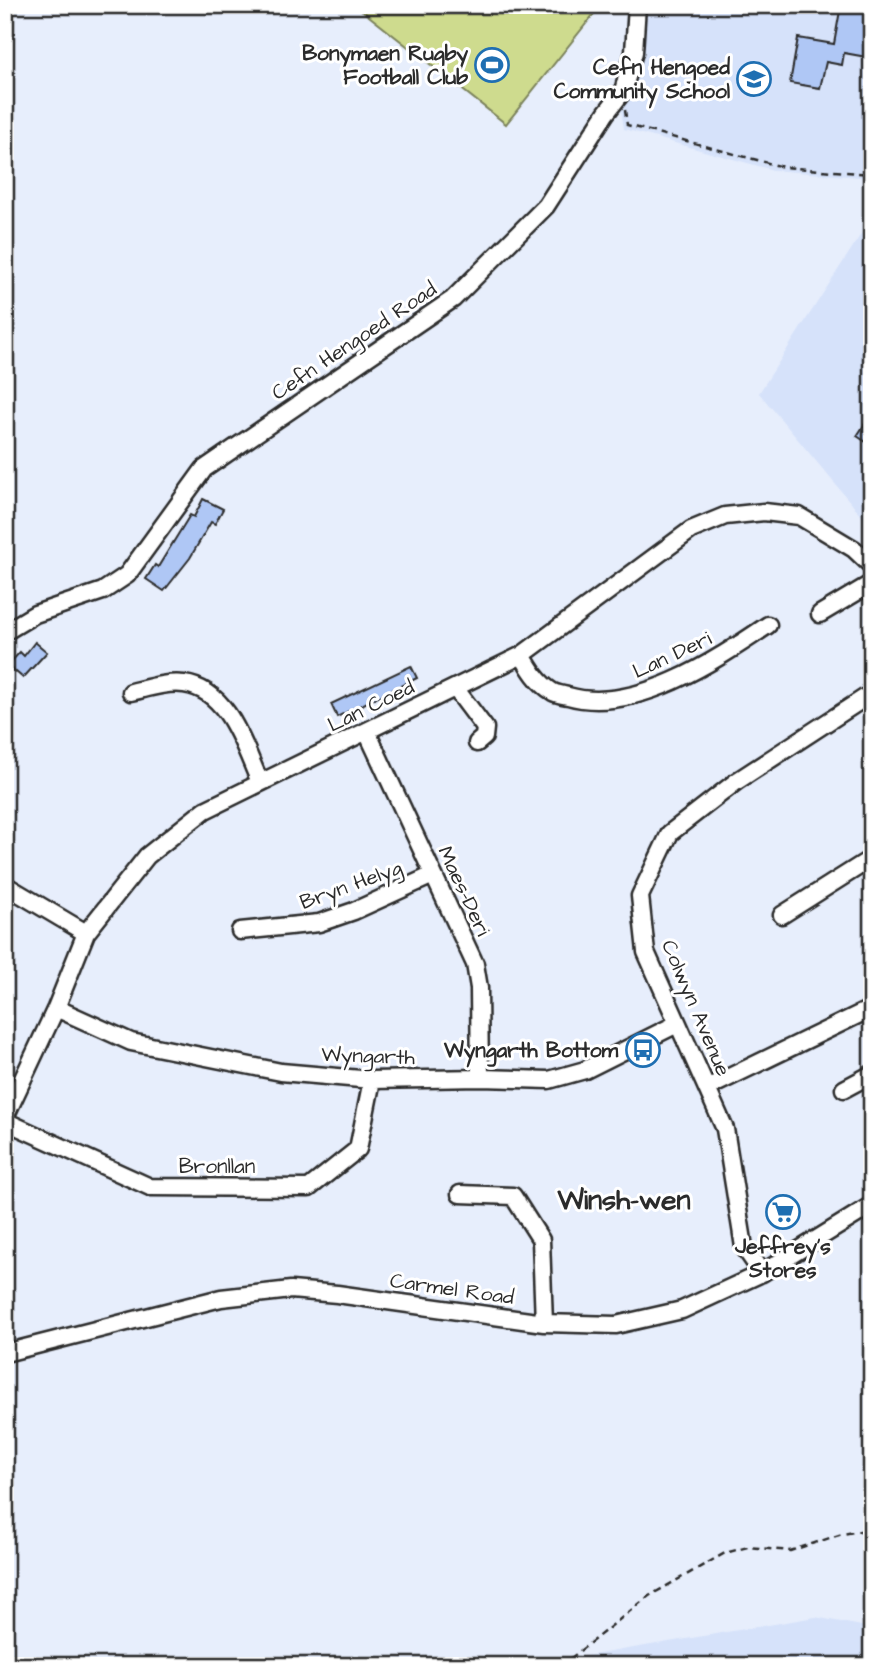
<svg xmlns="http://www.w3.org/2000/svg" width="877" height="1671" font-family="'Architects Daughter',sans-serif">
	<rect width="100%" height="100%" fill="#e7eefc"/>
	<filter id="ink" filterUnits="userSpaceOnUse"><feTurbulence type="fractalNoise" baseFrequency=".0143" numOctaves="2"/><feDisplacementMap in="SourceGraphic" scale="14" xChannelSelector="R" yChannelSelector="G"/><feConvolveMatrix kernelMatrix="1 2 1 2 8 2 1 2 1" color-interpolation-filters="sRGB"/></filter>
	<g filter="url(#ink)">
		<path fill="#d6e2fa" d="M648,5H872V178L773,170L624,129L621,109L630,95L641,64Z
			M872,217V528L759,393Z
			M815,1617L872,1628V1666H577L581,1657Z"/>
		<path fill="#cedb8e" stroke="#7c835c" stroke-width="2" d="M355,5H601L506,124Z"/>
		<path fill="#afc7f5" stroke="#2b2b2b" stroke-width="2" d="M841,5H872V58L844,53L842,65L826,62L820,88L790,83L798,38L834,44Z
			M872,413V446L857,436Z
			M203,499L223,509L215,524L211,522L190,558L164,591L146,579L155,565L158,567L190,515L194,517Z
			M35,642L47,652L23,678L8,665L20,652L24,656Z
			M411,666L417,678L337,717L331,704Z"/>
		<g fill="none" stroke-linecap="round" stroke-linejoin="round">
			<g stroke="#2b2b2b" stroke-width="21">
				<path id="minor" d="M820,614L872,583
					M5,632L35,614L103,591L127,575L204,469L453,299L546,206L606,113L623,91L634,52L637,5
					M522,655C530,669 538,683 553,692C557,694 563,695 568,696C634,715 715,661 768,625
					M455,688L485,728L484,737L477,743
					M131,692C148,688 166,682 184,684C229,690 244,747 260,782
					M367,732L475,964L479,988L480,1078
					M5,885L86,933
					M782,915L872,858
					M240,931L319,923L354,911L433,875
					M56,1008L131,1042L281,1072L372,1080L480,1078L549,1080L585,1070L677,1024
					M707,1088L872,1008
					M844,1089L872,1074
					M5,1117L56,1008L86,933L147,856L205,810L522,655L691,530L725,516L764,512L799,516L854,549L872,566
					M5,1121L150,1187L309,1188L358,1149L372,1080
					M460,1194L513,1196L541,1240L544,1323
					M762,1273L744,1247L725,1129L646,952L640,896L670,833L737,781L872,693
					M5,1353L221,1298L291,1290L337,1294L544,1323L616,1325L682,1310L762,1273L872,1205"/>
			</g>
			<path stroke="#2b2b2b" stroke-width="2.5" stroke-dasharray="7 5" stroke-linecap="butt" d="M625,110L627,125L783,167L872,174
				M561,1666L649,1596L725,1553L748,1547L790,1551L842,1534L872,1529"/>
			<use href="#minor" stroke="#fff" stroke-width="16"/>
		</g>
	</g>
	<defs>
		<g id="stadium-ring" transform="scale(1.75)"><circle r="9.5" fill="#fff" stroke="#1f6fb2" stroke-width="1.5"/><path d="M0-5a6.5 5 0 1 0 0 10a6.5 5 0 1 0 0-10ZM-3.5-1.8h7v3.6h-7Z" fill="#1f6fb2"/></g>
		<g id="school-ring" transform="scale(1.75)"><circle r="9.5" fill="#fff" stroke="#1f6fb2" stroke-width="1.5"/><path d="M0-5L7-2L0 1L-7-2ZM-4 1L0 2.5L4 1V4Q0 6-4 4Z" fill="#1f6fb2"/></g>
		<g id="bus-ring" transform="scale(1.75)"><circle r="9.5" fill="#fff" stroke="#1f6fb2" stroke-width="1.5"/><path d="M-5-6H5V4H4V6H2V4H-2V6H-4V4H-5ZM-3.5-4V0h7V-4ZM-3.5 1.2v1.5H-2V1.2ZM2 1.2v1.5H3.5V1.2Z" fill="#1f6fb2"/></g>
		<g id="supermarket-ring" transform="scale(1.75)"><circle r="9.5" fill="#fff" stroke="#1f6fb2" stroke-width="1.5"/><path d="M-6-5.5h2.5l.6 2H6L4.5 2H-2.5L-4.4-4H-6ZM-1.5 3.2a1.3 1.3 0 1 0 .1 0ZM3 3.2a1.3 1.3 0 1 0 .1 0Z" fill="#1f6fb2"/></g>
	</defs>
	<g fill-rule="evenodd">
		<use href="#stadium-ring" x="492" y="65"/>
		<use href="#school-ring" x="754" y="79"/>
		<use href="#bus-ring" x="643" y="1050"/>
		<use href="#supermarket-ring" x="783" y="1212"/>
	</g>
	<g text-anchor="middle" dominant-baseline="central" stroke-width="6" stroke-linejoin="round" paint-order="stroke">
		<g font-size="21" font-weight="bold" fill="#2b2b2b" stroke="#fff" text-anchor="end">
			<text x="468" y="53">Bonymaen Rugby<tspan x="468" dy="24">Football Club</tspan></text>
			<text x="730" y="67">Cefn Hengoed<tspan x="730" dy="24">Community School</tspan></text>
			<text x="618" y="1050">Wyngarth Bottom</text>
			<text x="783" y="1246" text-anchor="middle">Jeffrey's<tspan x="783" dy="24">Stores</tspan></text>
		</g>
		<g font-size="21" fill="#2b2b2b" stroke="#fff">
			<text transform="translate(354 341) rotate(-34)">Cefn Hengoed Road</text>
			<text transform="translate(672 655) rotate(-25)">Lan Deri</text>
			<text transform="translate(371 706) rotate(-26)">Lan Coed</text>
			<text transform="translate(351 885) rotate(-20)">Bryn Helyg</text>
			<text transform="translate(464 891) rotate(65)">Maes-Deri</text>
			<text transform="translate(696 1008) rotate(67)">Colwyn Avenue</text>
			<text transform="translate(368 1056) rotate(2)">Wyngarth</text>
			<text x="217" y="1166">Bronllan</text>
			<text transform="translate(452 1289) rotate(8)">Carmel Road</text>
		</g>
		<g font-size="28" font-weight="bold" fill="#2b2b2b" stroke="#fff">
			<text x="624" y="1200">Winsh-wen</text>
		</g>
	</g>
	<rect width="877" height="1671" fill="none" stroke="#fff" stroke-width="28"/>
	<rect x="14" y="14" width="849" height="1643" fill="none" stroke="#2b2b2b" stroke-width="2.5" filter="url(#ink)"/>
</svg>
